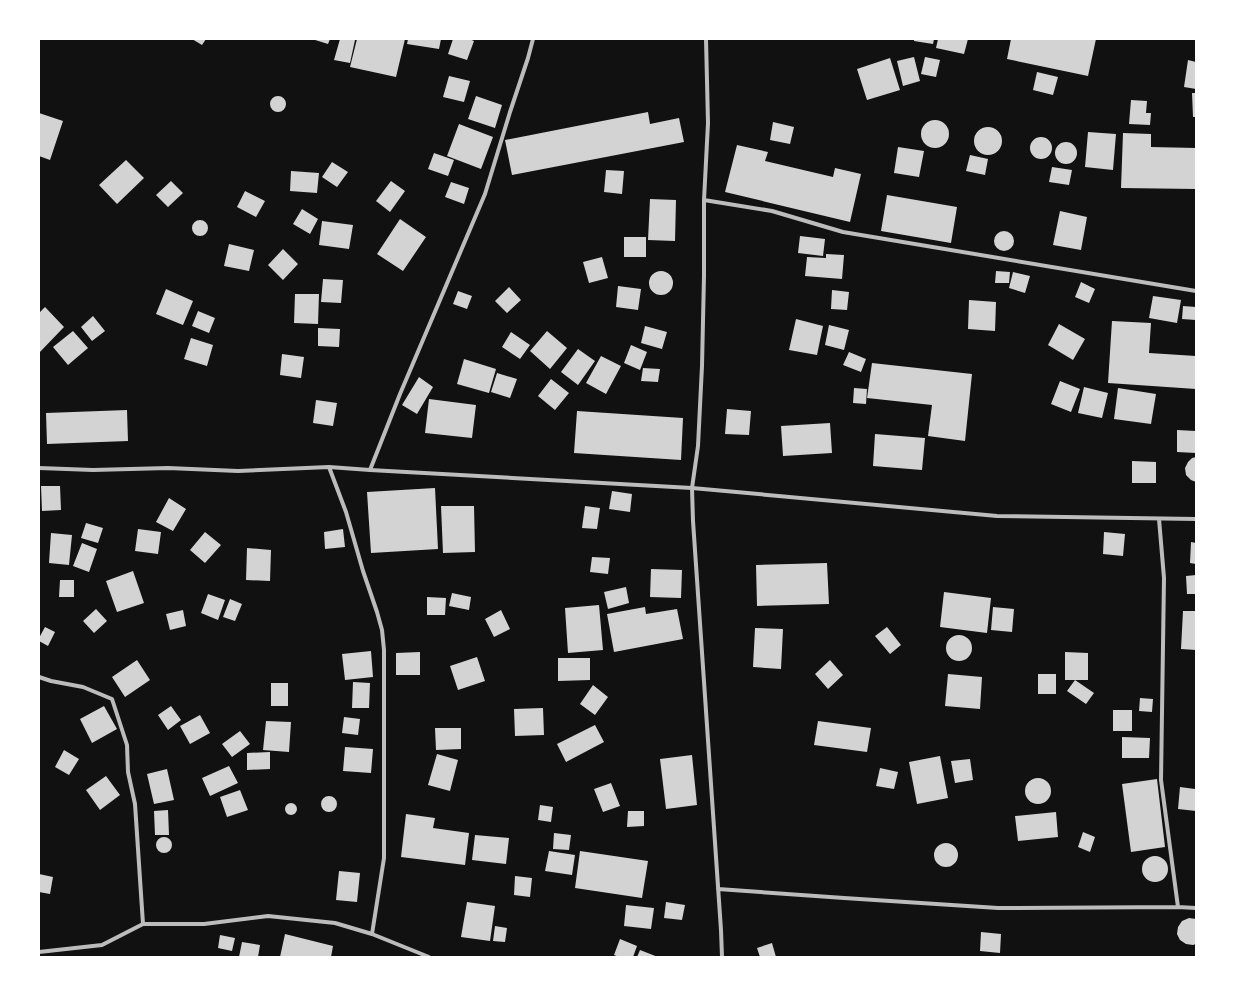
<svg xmlns="http://www.w3.org/2000/svg" width="1235" height="996" font-family="'Exo 2',sans-serif">
	<rect width="100%" height="100%" fill="#111"/>
	<path fill="#d3d3d3" d="M192,39H206L202,45Z
		M312,39H330L328,44Z
		M340,39L355,40L350,63L334,60Z
		M357,39H405L396,77L350,67Z
		M408,39H441L439,49L407,44Z
		M453,39H469L474,41L467,60L448,54Z
		M914,39H934L933,44L914,41Z
		M938,39H968L964,54L936,48Z
		M1011,39H1096L1088,76L1007,59Z
		M914,57L920,81L903,86L897,61Z
		M925,57L940,60L936,77L921,74Z
		M890,58L900,90L867,100L857,69Z
		M1188,60L1196,62V89L1184,87Z
		M1037,72L1058,77L1053,95L1033,90Z
		M449,76L470,81L464,102L443,97Z
		M1192,93H1196V117H1193Z
		M476,96L502,105L495,128L468,119Z
		M270 104a8 8 0 1 1 16 0a8 8 0 1 1-16 0Z
		M1131,100L1147,101L1146,113H1151L1150,125L1129,124Z
		M648,112L650,124L679,118L684,142L512,175L505,140Z
		M39,113L63,121L50,160L39,156Z
		M921 134a14 14 0 1 1 28 0a14 14 0 1 1-28 0Z
		M773,122L794,127L790,144L770,140Z
		M459,124L493,137L481,169L447,156Z
		M974 141a14 14 0 1 1 28 0a14 14 0 1 1-28 0Z
		M1088,132L1116,134L1113,170L1085,167Z
		M1123,133L1151,134V147L1196,148V189L1121,188Z
		M1030 148a11 11 0 1 1 22 0a11 11 0 1 1-22 0Z
		M1055 153a11 11 0 1 1 22 0a11 11 0 1 1-22 0Z
		M737,145L768,152L765,161L833,177L835,168L861,174L850,222L725,192Z
		M898,147L924,151L919,177L894,173Z
		M434,153L454,160L448,176L428,169Z
		M970,155L988,159L985,175L966,171Z
		M126,160L144,178L117,204L99,185Z
		M332,162L348,172L337,187L322,177Z
		M1052,167L1072,170L1069,185L1049,182Z
		M606,170L624,171L622,194L604,192Z
		M291,171L319,173L317,193L290,191Z
		M171,181L183,193L168,207L156,195Z
		M391,181L405,191L390,212L376,201Z
		M451,182L469,188L464,204L445,197Z
		M245,191L265,201L256,217L237,207Z
		M887,195L957,207L951,243L881,231Z
		M650,199L676,200L675,241L648,240Z
		M302,209L318,219L310,234L293,224Z
		M1060,211L1087,217L1081,250L1053,245Z
		M400,219L426,237L403,271L377,254Z
		M192 228a8 8 0 1 1 16 0a8 8 0 1 1-16 0Z
		M322,221L353,225L349,249L319,245Z
		M994 241a10 10 0 1 1 20 0a10 10 0 1 1-20 0Z
		M800,236L825,239L823,256L798,253Z
		M624,237H646V257H624Z
		M229,244L254,250L249,271L224,266Z
		M283,249L298,264L283,280L268,265Z
		M826,254L844,255L842,279L805,276L807,257L826,258Z
		M602,257L608,278L589,283L583,262Z
		M996,271L1010,272L1009,283H995Z
		M649 283a12 12 0 1 1 24 0a12 12 0 1 1-24 0Z
		M1013,272L1030,276L1025,293L1009,288Z
		M323,279L343,280L341,303L321,302Z
		M1081,282L1095,289L1089,303L1075,297Z
		M618,286L641,289L638,310L616,307Z
		M509,287L521,300L507,313L495,301Z
		M166,289L193,301L183,325L156,314Z
		M832,290L849,292L847,310L831,309Z
		M458,291L472,296L467,309L453,304Z
		M295,294H319L318,324L294,323Z
		M1153,296L1181,300L1177,323L1149,318Z
		M969,300L996,302L995,331L968,329Z
		M1183,306L1196,307V320L1182,319Z
		M45,307L64,327L39,353V313Z
		M198,311L215,318L209,333L192,326Z
		M93,316L105,331L92,341L81,327Z
		M796,319L823,326L817,355L789,350Z
		M1112,321L1151,323L1149,353L1196,356V389L1108,383Z
		M1059,324L1085,339L1073,360L1048,345Z
		M829,325L849,330L844,350L825,345Z
		M645,326L667,332L662,349L641,343Z
		M318,328L340,329L339,347L318,346Z
		M73,331L88,348L68,365L53,347Z
		M547,331L567,348L550,369L530,351Z
		M511,332L530,345L520,359L502,347Z
		M191,338L213,345L207,366L184,359Z
		M631,345L647,352L640,370L624,363Z
		M578,349L595,361L578,385L561,372Z
		M849,352L866,359L861,372L843,365Z
		M282,354L304,357L301,378L280,375Z
		M601,356L621,366L606,394L586,383Z
		M464,359L496,369L489,393L457,384Z
		M872,363L972,374L965,441L928,436L932,405L867,398Z
		M643,368L660,369L658,382L641,381Z
		M497,373L517,379L510,398L491,392Z
		M419,377L433,387L417,414L402,405Z
		M551,379L569,393L555,410L538,396Z
		M1060,381L1080,389L1071,412L1051,404Z
		M1084,387L1108,393L1102,418L1078,413Z
		M854,388L867,389L866,404L853,403Z
		M1118,388L1156,394L1151,424L1114,419Z
		M429,399L476,405L472,438L425,433Z
		M316,400L337,403L333,426L313,423Z
		M727,409L751,411L749,435L725,434Z
		M127,410L128,441L47,444L46,413Z
		M577,411L683,418L681,460L574,453Z
		M830,423L832,453L783,456L781,426Z
		M1177,430L1196,431V453L1177,452Z
		M875,434L925,438L922,470L873,466Z
		M1196,457V482L1191,480L1186,475L1185,468L1188,462L1192,458Z
		M1132,461L1156,462V483H1132Z
		M41,486H60L61,510L42,511Z
		M435,488L438,549L371,553L367,492Z
		M612,491L632,494L630,512L609,509Z
		M169,498L186,509L173,531L156,522Z
		M441,506H474L475,552L443,553Z
		M585,506L600,508L597,529L582,528Z
		M86,523L103,528L98,543L81,538Z
		M138,529L161,532L158,554L135,551Z
		M343,529L345,547L325,549L324,532Z
		M205,532L221,545L205,563L190,550Z
		M1104,532L1125,534L1123,556L1103,554Z
		M51,533L72,535L69,565L49,563Z
		M1191,542L1196,543V564L1190,563Z
		M82,543L97,549L89,572L73,566Z
		M247,548L271,550L270,581L246,580Z
		M592,557L610,558L608,574L590,572Z
		M827,563L829,604L757,606L756,565Z
		M651,569L682,570L681,598L650,597Z
		M133,571L144,603L117,612L106,581Z
		M1196,575V594H1187L1186,576Z
		M60,580H74V597H59Z
		M626,587L629,603L608,609L604,592Z
		M944,592L991,598L987,633L940,627Z
		M452,593L471,597L469,610L449,606Z
		M208,594L225,600L218,620L201,613Z
		M427,597L446,598L445,615H427Z
		M230,599L242,604L235,621L223,617Z
		M599,605L603,650L568,653L565,608Z
		M645,607L646,614L677,609L683,639L614,652L607,614Z
		M993,607L1014,609L1012,632L991,630Z
		M96,609L107,621L94,633L83,621Z
		M183,610L186,626L170,630L166,614Z
		M501,610L510,629L494,637L485,619Z
		M1183,611H1196V650L1181,649Z
		M45,627L55,632L48,646L39,641V638Z
		M887,627L901,645L890,654L875,636Z
		M755,628L783,629L781,669L753,667Z
		M946 648a13 13 0 1 1 26 0a13 13 0 1 1-26 0Z
		M371,651L373,677L345,680L342,654Z
		M420,652V675H396V653Z
		M1065,652L1088,653V680H1075L1094,693L1086,704L1067,691L1075,680H1065Z
		M477,657L485,681L458,690L450,666Z
		M558,658H590V680L558,681Z
		M137,660L150,680L125,697L112,677Z
		M830,660L843,675L828,689L815,674Z
		M948,674L982,677L980,709L945,706Z
		M1038,674H1056V694H1038Z
		M353,682L370,683L369,708H352Z
		M271,683H288V706H271Z
		M593,685L608,697L595,715L580,704Z
		M1140,698L1153,699L1152,712L1139,711Z
		M104,706L117,729L92,743L80,719Z
		M171,706L181,720L168,730L158,715Z
		M543,708L544,735L515,736L514,709Z
		M1113,710H1132V731H1113Z
		M200,715L210,733L190,744L180,726Z
		M344,717L360,719L358,735L342,733Z
		M266,721L291,722L289,752L263,750Z
		M818,721L871,728L867,752L814,745Z
		M595,725L604,742L566,762L557,744Z
		M435,728H461V749L436,750Z
		M240,731L250,744L232,757L222,744Z
		M1122,737L1150,738L1149,758H1122Z
		M345,747L373,749L371,773L343,771Z
		M64,750L79,759L69,775L55,767Z
		M270,752V769L247,770V753Z
		M437,754L458,760L450,791L428,785Z
		M692,755L697,805L666,809L660,759Z
		M940,756L948,798L917,804L909,762Z
		M970,759L973,780L955,783L951,761Z
		M229,766L238,783L210,796L202,778Z
		M880,768L898,772L894,789L876,786Z
		M167,769L174,800L154,804L147,774Z
		M106,776L120,795L100,810L86,790Z
		M1025 791a13 13 0 1 1 26 0a13 13 0 1 1-26 0Z
		M1157,779L1165,847L1131,852L1122,784Z
		M611,783L620,806L603,812L594,789Z
		M1180,787L1195,789L1196,811L1178,809Z
		M240,790L248,810L227,817L220,797Z
		M321 804a8 8 0 1 1 16 0a8 8 0 1 1-16 0Z
		M285 809a6 6 0 1 1 12 0a6 6 0 1 1-12 0Z
		M540,805L553,807L551,822L538,820Z
		M168,810L169,835H155L154,811Z
		M628,811H644V826L627,827Z
		M1056,812L1058,837L1018,841L1015,816Z
		M406,814L435,818L433,828L469,833L465,865L401,857Z
		M1083,832L1095,837L1090,852L1078,847Z
		M554,833L571,835L569,850L553,849Z
		M475,835L509,838L506,864L472,860Z
		M156 845a8 8 0 1 1 16 0a8 8 0 1 1-16 0Z
		M934 855a12 12 0 1 1 24 0a12 12 0 1 1-24 0Z
		M549,851L575,855L572,875L545,871Z
		M580,851L648,861L642,898L575,888Z
		M1142 869a13 13 0 1 1 26 0a13 13 0 1 1-26 0Z
		M339,871L360,873L357,902L336,900Z
		M39,874L53,877L50,894L39,892Z
		M515,876L532,878L530,897L514,895Z
		M467,902L495,906L490,941L461,937Z
		M666,902L685,905L682,920L664,918Z
		M626,905L654,908L651,929L624,926Z
		M1189,918L1196,919V944L1193,945L1186,944L1180,940L1177,934L1178,927L1182,921Z
		M495,926L507,928L505,942L493,941Z
		M981,932L1001,934L1000,953L980,951Z
		M285,934L333,946L331,957H280Z
		M220,935L235,938L232,951L218,948Z
		M620,939L637,946L633,957H619L614,955Z
		M242,942L260,945L258,957H239Z
		M772,943L776,957H760L757,948Z
		M640,950L658,957H637Z"/>
	<g fill="none" stroke-linecap="round" stroke-linejoin="round">
		<path stroke="#bcbcbc" stroke-width="4" d="M706,39L708,123L704,200V276L702,366L698,446L692,488L693,521L721,930L722,957
			M704,200L772,211L843,232L1196,291
			M329,467L346,512L363,571L377,612L382,630L384,650V858L372,934
			M39,468L93,470L168,468L238,471L329,467L370,470L692,488L997,516L1196,519
			M370,470L400,394L485,194L510,112L528,58L533,39
			M1159,519L1164,578L1161,780L1178,907
			M39,677L51,681L83,687L112,699L127,745L128,772L135,804L143,924
			M718,889L844,898L998,908L1178,907L1196,908
			M39,952L102,945L143,924H204L268,916L335,923L372,934L429,957"/>
	</g>
	<rect width="1235" height="996" fill="none" stroke="#ffffff" stroke-width="80"/>
</svg>
